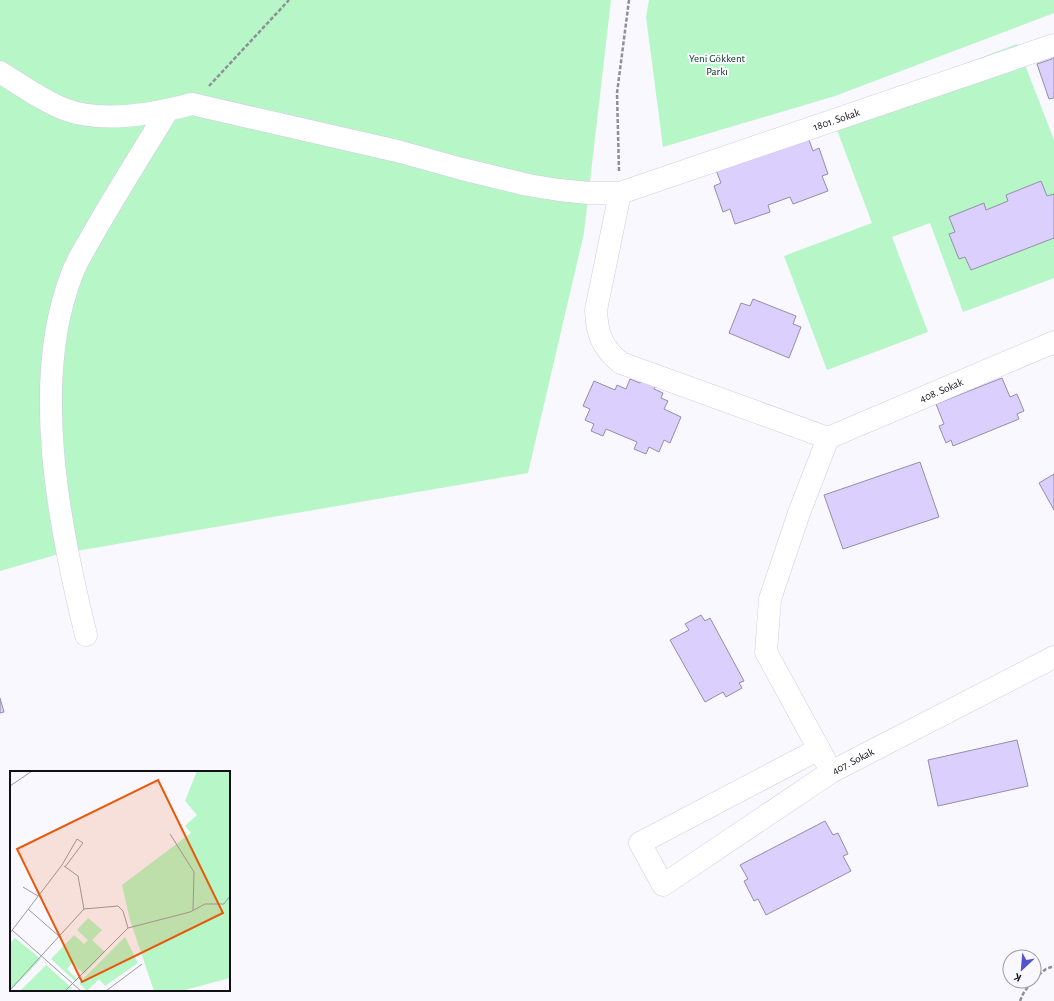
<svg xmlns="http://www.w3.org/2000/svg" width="1054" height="1001" font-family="'Alegreya Sans',sans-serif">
	<rect width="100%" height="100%" fill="#f9f8fe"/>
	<path fill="#b7f6c6" d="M0,0H611L584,233L528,473L59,554L0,571Z
		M649,0H1054V13L835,96L663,147L646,17Z
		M1017,44L1054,140V278L963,312L930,223L892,237L928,332L827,370L784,256L872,223L831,114Z"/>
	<path fill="#dacffd" stroke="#948ea8" d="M1054,50V98L1049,99L1037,64L1052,59L1049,52Z
		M808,137L813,151L819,148L828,174L822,176L828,191L793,204L790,197L768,205L770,212L735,224L730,209L723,212L714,186L721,183L716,170Z
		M1041,181L1047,196L1054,194V238L971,270L965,257L959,259L949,234L955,232L949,217L984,203L986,210L1008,201L1006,195Z
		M753,299L796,316L793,324L801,327L789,358L729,333L741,303L750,306Z
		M1002,378L1010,397L1017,394L1024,411L1017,414L1019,419L953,446L951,440L946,443L939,426L944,424L936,404Z
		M630,379L640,383L642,379L656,385L654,389L663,393L661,398L668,401L664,409L681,417L670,443L664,440L659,452L649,447L646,454L634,449L637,442L606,429L603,436L591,431L594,424L585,420L590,409L583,406L594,381L615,390L617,385L626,389Z
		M920,462L939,517L843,549L824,495Z
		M1054,474V510L1039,483Z
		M701,615L705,621L710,618L744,681L739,683L742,688L726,697L723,692L705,702L670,640L689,630L685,624Z
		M0,698L4,712L0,713Z
		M1017,740L1028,786L938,806L928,760Z
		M825,821L833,835L838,833L848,854L843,856L851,871L766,915L758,899L754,901L744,881L748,879L740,865Z"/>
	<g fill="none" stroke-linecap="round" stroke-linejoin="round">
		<g stroke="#d0cbe6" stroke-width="23">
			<g id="street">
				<path id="s1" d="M0,72C21,85 41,100 64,109C102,124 154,114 192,104L397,151L462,169L528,185L559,190L589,193H620L1054,45"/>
				<path d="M620,193L596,310C597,334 602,348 621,363L828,438"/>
				<path id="s2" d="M828,438L1054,342"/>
				<path d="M86,635C59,526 30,381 72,274C77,260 86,247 93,234C117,192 143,151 168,110"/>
				<path id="s3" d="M819,749L640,843L663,885L831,772L1054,657"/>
				<path d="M826,762L766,652L770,599L799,513L828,438"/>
			</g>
		</g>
		<path stroke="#908f96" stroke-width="2.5" stroke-dasharray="4 2" stroke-linecap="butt" d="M209,86L289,0
			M619,171L617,93L629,0
			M1034,979L1046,969L1054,966
			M1020,1001L1023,994L1032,981"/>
		<use href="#street" stroke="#fff" stroke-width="22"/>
	</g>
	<g text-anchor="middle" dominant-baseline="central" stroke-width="4" stroke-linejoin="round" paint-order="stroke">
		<g font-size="11" fill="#003817" stroke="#f9f8fe">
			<text x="717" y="58">Yeni Gökkent<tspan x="717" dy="13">Parkı</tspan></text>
		</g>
		<g font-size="11" fill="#110f18" stroke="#f9f8fe">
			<text stroke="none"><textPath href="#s1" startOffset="871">1801. Sokak</textPath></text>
			<text stroke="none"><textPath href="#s2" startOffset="123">408. Sokak</textPath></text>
			<text stroke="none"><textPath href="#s3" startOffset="477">407. Sokak</textPath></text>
		</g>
	</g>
	<g transform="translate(10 771)">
		<rect width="220" height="220" fill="#f9f8fe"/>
		<path d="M187,0H220V207L171,220H144L120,149L112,114L181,62L175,55L187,44L175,30ZM78,147L92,159L82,169L95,181L74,203L62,192L57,198L68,209L66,211L41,188L64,164L74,173L78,169L67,159ZM115,166L128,192L95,215L89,208L77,220L69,212ZM5,167L31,188L0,220V172ZM36,194L62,217L59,220H10Z" fill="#b7f6c6"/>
		<path fill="none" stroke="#9c9ba2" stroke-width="1" d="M0,15L22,0M160,63L184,101L183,139M54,95L68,105L74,138M13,116L28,125M18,138L50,166M74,138L108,135L113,140L118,157M2,159L71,220M0,162L52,94L67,68L73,72L55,96M0,219L74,138M55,220L118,157L180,141L195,133H214L220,125M96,220L132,193"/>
		<path fill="#e8590c" fill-opacity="0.15" stroke="#e8590c" stroke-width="2" d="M148,9L213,142L72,211L7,78Z"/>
		<rect width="220" height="220" fill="none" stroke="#110f18" stroke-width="2"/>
	</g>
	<g transform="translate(1022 969) rotate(206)"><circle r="19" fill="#f9f8fe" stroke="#9c9ba2"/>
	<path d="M0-3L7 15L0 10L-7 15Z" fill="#5354ca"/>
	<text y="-6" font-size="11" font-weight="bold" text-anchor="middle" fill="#110f18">K</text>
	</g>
</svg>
